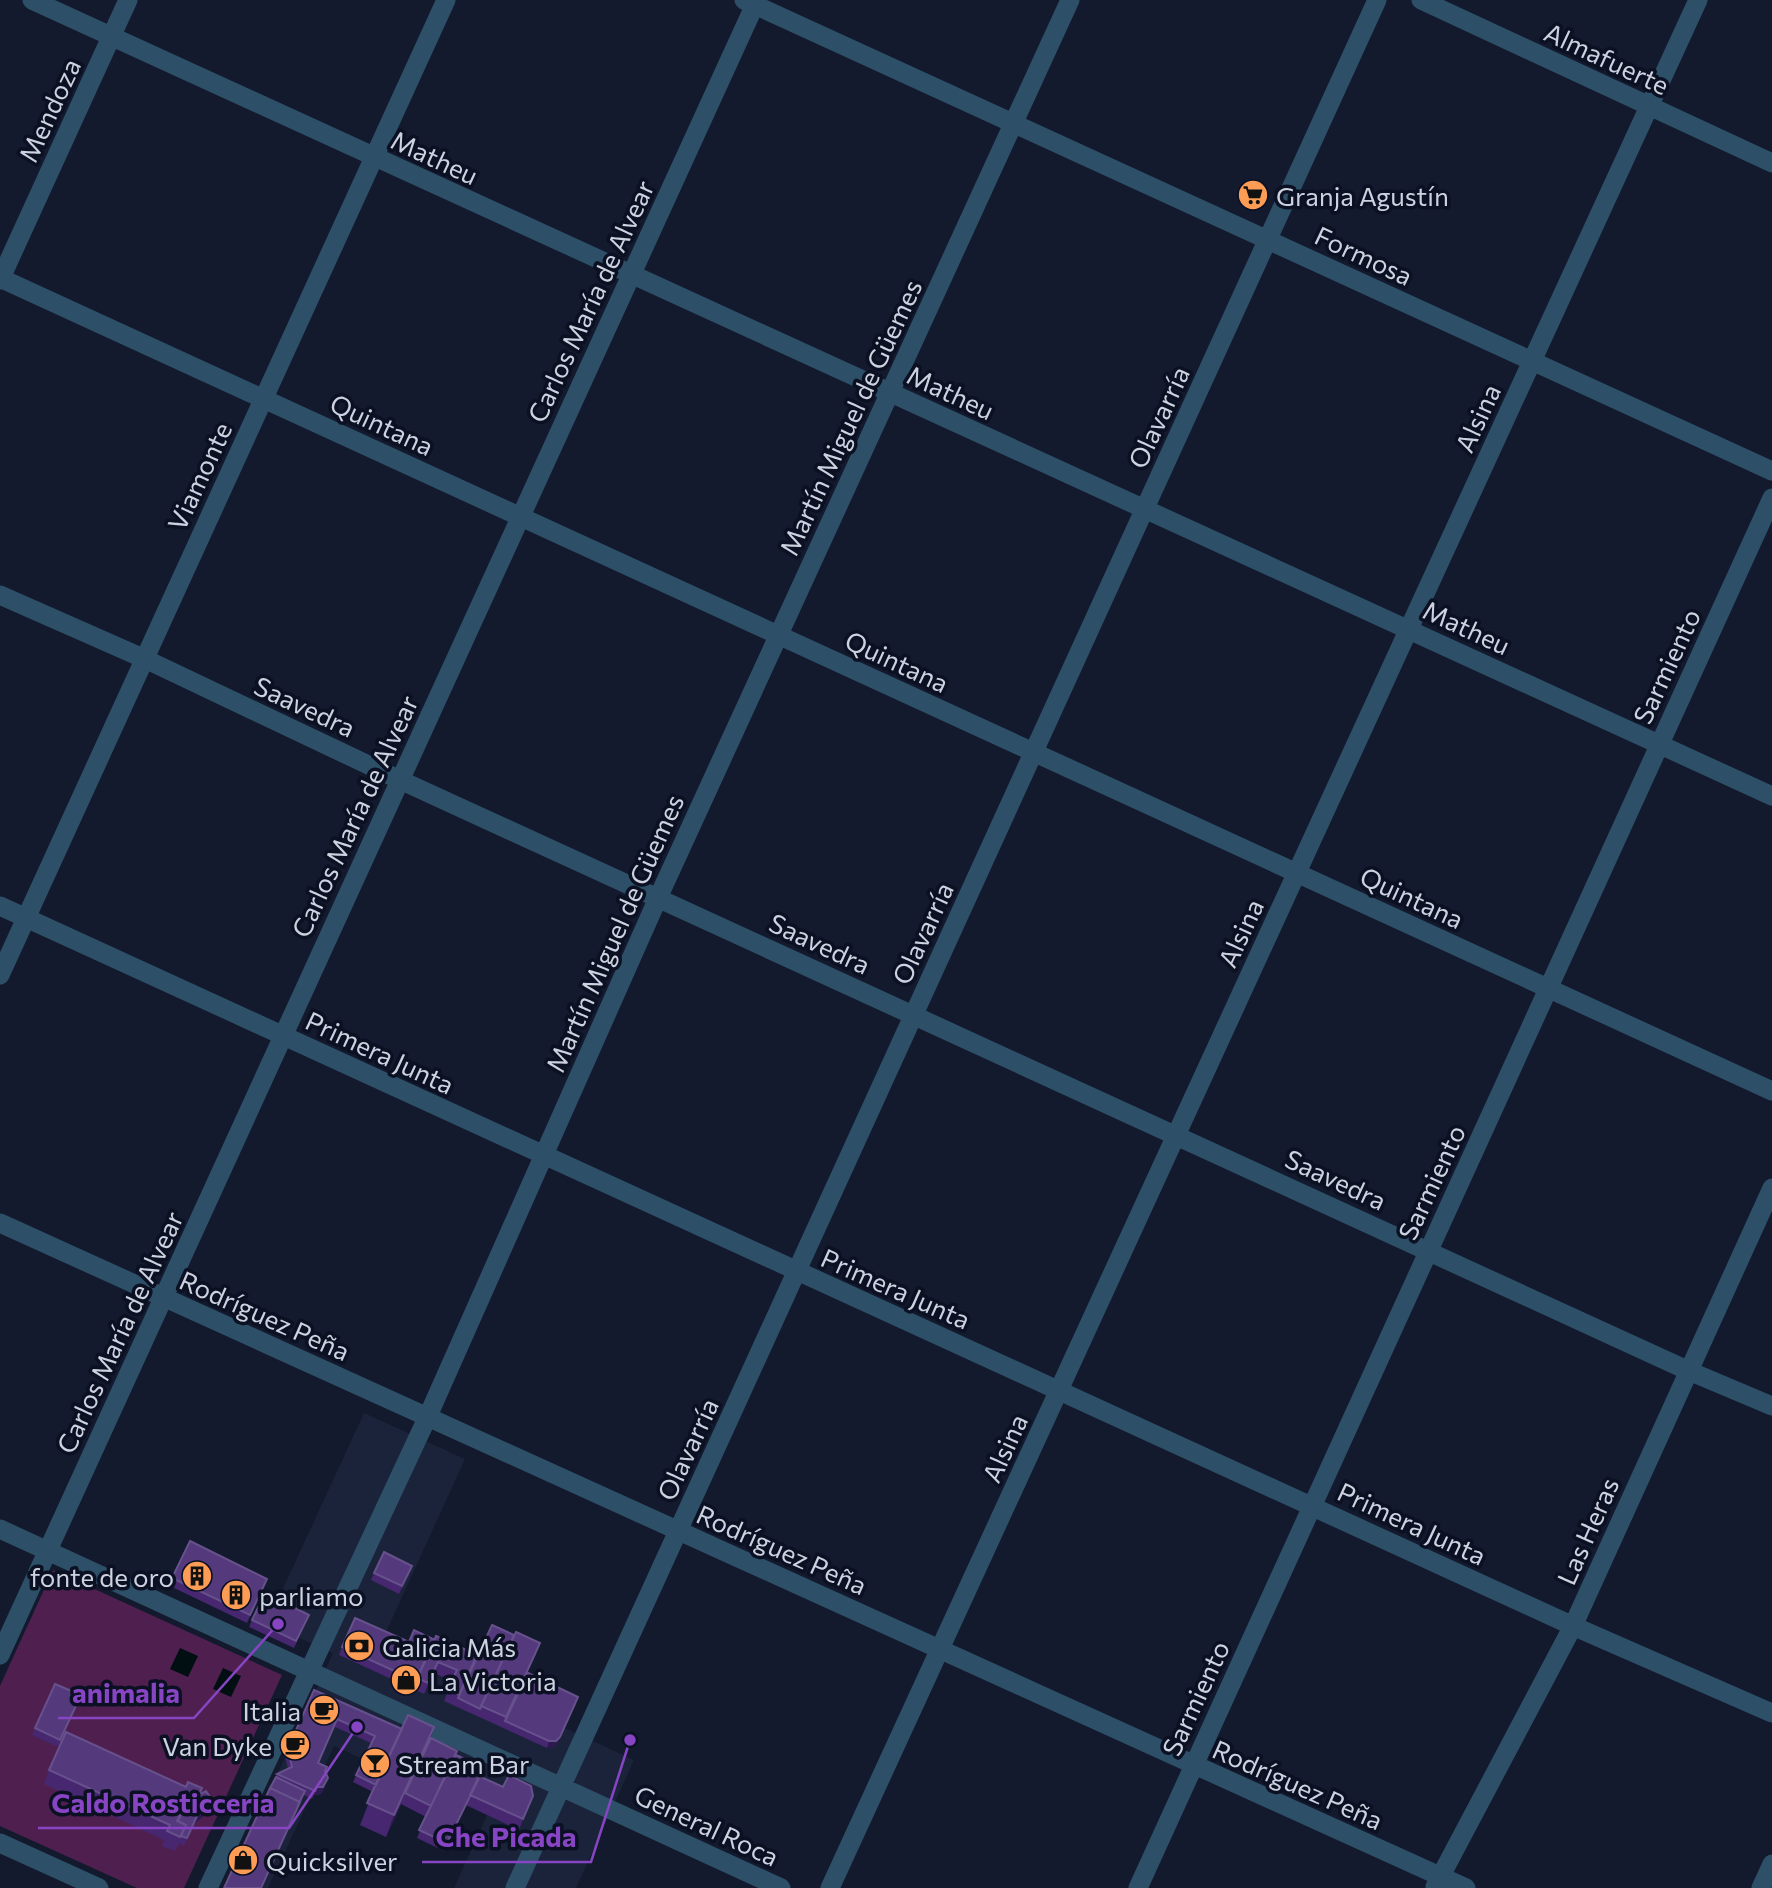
<svg xmlns="http://www.w3.org/2000/svg" width="1772" height="1888" font-family="Commissioner,sans-serif">
	<rect width="100%" height="100%" fill="#131a2d"/>
	<path fill="#1b233b" d="M364,1413L465,1459L381,1643L634,1760L576,1888H454L487,1815L334,1746L268,1888H225L333,1653L267,1623Z"/>
	<path fill="#4f204f" d="M53,1570L282,1675L184,1888H137L0,1826V1686Z"/>
	<path fill="#010f12" d="M180,1648L198,1656L188,1677L170,1669Z
		M223,1668L241,1676L231,1697L213,1689Z"/>
	<g fill="none" stroke-linecap="round" stroke-linejoin="round">
		<path stroke="#2d5068" stroke-width="19" d="M32,0L1772,796
			M744,0L1772,471
			M1421,0L1772,163
			M0,278L1772,1091
			M0,280L128,0
			M0,595L145,659L400,780L1689,1371L1772,1406
			M0,906L1573,1626L1772,1713
			M0,975L446,0
			M0,1223L1466,1888
			M0,1529L781,1888
			M0,1655L757,0
			M0,1843L99,1888
			M1435,1887L1573,1626L1772,1188
			M208,1888L428,1416L658,898L1070,0
			M515,1888L1377,0
			M830,1888L1698,0
			M1138,1888L1772,498
			M1761,1888L1772,1864"/>
	</g>
	<path fill="#462770" d="M374,1573H409L399,1594L371,1580Z
		M172,1578L267,1579L247,1623L170,1586Z
		M309,1615L294,1648L249,1627L252,1620Z
		M409,1642L473,1665L536,1654L524,1680L576,1704L557,1744L553,1748H547L444,1701L452,1681L434,1673L424,1694L339,1655L342,1647Z
		M314,1690L402,1729L434,1727L431,1738L456,1755L480,1777L503,1787L533,1796L519,1830L466,1805L444,1851L417,1838L426,1817L401,1804L386,1837L360,1825L373,1792L353,1782L371,1743L335,1727L318,1763L325,1772V1786L321,1794L314,1795L312,1799L304,1795L261,1888H224L277,1774L288,1769L285,1756Z
		M81,1695L58,1747L32,1735L35,1728Z
		M49,1770L200,1795L211,1810L194,1824L184,1846L179,1843L175,1851L162,1846L164,1840L44,1784Z"/>
	<path fill="#2c1a50" d="M578,1697L557,1744L553,1748H547L549,1741Z
		M434,1727L427,1749L405,1793L386,1837L394,1815Z
		M328,1778L321,1794L314,1795L312,1799L317,1787Z
		M533,1796L529,1807L519,1830L523,1819Z
		M469,1798L466,1805L444,1851L447,1843Z
		M214,1803L211,1810L194,1824L184,1846L197,1816Z"/>
	<path fill="#54397c" stroke="#67518c" stroke-width="2" d="M190,1541L267,1579L250,1615L172,1578Z
		M384,1552L412,1566L402,1586L374,1573Z
		M265,1593L309,1615L296,1641L252,1620Z
		M355,1618L409,1642L414,1630L435,1640L416,1681L342,1647Z
		M492,1625L514,1635L480,1709L458,1698Z
		M516,1632L540,1643L506,1717L481,1706Z
		M436,1636L477,1655L459,1695L448,1690L457,1670L438,1662L428,1683L417,1678Z
		M528,1673L578,1697L560,1737L556,1741H549L505,1721Z
		M55,1684L81,1695L60,1740L35,1728Z
		M314,1690L402,1729L376,1785L356,1775L375,1736L337,1719L318,1763L327,1767L325,1771L328,1778L323,1787H317L315,1791L277,1774L292,1767L288,1748Z
		M408,1715L434,1727L394,1815L367,1803Z
		M66,1732L186,1787L188,1782L202,1788L196,1801L188,1798L177,1821L186,1825L180,1837L167,1831L170,1825L49,1770Z
		M431,1738L457,1751L431,1806L405,1793Z
		M456,1755L484,1768L447,1843L419,1830Z
		M509,1775L531,1786L533,1796L523,1819L470,1795L479,1776L503,1787Z
		M276,1777L305,1791L298,1805L300,1802L270,1788Z
		M270,1788L300,1802L261,1888H224Z
		M206,1791L214,1803L197,1816L187,1838L181,1836L186,1825L178,1821L185,1805L193,1808L199,1795Z"/>
	<defs>
		<g id="supermarket-disc" transform="scale(1.575)"><circle r="9.5" fill="#fd9d55" stroke="#0b1023"/><path d="M-6-5.5h2.5l.6 2H6L4.5 2H-2.5L-4.4-4H-6ZM-1.5 3.2a1.3 1.3 0 1 0 .1 0ZM3 3.2a1.3 1.3 0 1 0 .1 0Z" fill="#111"/></g>
		<g id="building-disc" transform="scale(1.575)"><circle r="9.5" fill="#fd9d55" stroke="#0b1023"/><path d="M-4-6H4V6H1V3H-1V6H-4ZM-2.5-4.3h1.7v1.8h-1.7ZM.8-4.3h1.7v1.8H.8ZM-2.5-1h1.7V.8h-1.7ZM.8-1h1.7V.8H.8Z" fill="#111"/></g>
		<g id="bank-disc" transform="scale(1.575)"><circle r="9.5" fill="#fd9d55" stroke="#0b1023"/><path d="M-6-4H6V4H-6ZM0-2.3a2.3 2.3 0 1 0 0 4.6a2.3 2.3 0 1 0 0-4.6Z" fill="#111"/></g>
		<g id="shop-disc" transform="scale(1.575)"><circle r="9.5" fill="#fd9d55" stroke="#0b1023"/><path d="M-5-2.5h2.3a2.7 3.5 0 0 1 5.4 0H5L5.5 6h-11ZM-1.5-2.5h3a1.5 2.3 0 0 0-3 0Z" fill="#111"/></g>
		<g id="cafe-disc" transform="scale(1.575)"><circle r="9.5" fill="#fd9d55" stroke="#0b1023"/><path d="M-5.5-4.5H6V0H3Q3 3.5 0 3.5H-2.5Q-5.5 3.5-5.5 0ZM3-3.2v2h1.7v-2ZM-6 4.5H4V6H-6Z" fill="#111"/></g>
		<g id="bar-disc" transform="scale(1.575)"><circle r="9.5" fill="#fd9d55" stroke="#0b1023"/><path d="M-6-5H6L.8 .8V4.5H3.5V6h-7V4.5H-.8V.8Z" fill="#111"/></g>
	</defs>
	<g fill-rule="evenodd">
		<use href="#supermarket-disc" x="1253" y="195"/>
		<use href="#building-disc" x="197" y="1576"/>
		<use href="#building-disc" x="236" y="1595"/>
		<use href="#bank-disc" x="359" y="1646"/>
		<use href="#shop-disc" x="406" y="1680"/>
		<use href="#cafe-disc" x="324" y="1710"/>
		<use href="#cafe-disc" x="295" y="1745"/>
		<use href="#bar-disc" x="375" y="1763"/>
		<use href="#shop-disc" x="243" y="1860"/>
	</g>
	<g text-anchor="middle" dominant-baseline="central" stroke-width="7" stroke-linejoin="round" paint-order="stroke">
		<g font-size="26" fill="#ccd2df" stroke="#0b1023">
			<text transform="translate(1607 58) rotate(25)">Almafuerte</text>
			<text transform="translate(49 110) rotate(-65)">Mendoza</text>
			<text transform="translate(435 157) rotate(25)">Matheu</text>
			<text transform="translate(1364 255) rotate(25)">Formosa</text>
			<text transform="translate(590 301) rotate(-65)">Carlos María de Alvear</text>
			<text transform="translate(951 392) rotate(25)">Matheu</text>
			<text transform="translate(850 417) rotate(-65)">Martín Miguel de Güemes</text>
			<text transform="translate(1158 417) rotate(-65)">Olavarría</text>
			<text transform="translate(1477 418) rotate(-65)">Alsina</text>
			<text transform="translate(382 424) rotate(25)">Quintana</text>
			<text transform="translate(199 476) rotate(-65)">Viamonte</text>
			<text transform="translate(1467 627) rotate(25)">Matheu</text>
			<text transform="translate(897 661) rotate(25)">Quintana</text>
			<text transform="translate(1666 666) rotate(-65)">Sarmiento</text>
			<text transform="translate(305 706) rotate(25)">Saavedra</text>
			<text transform="translate(354 816) rotate(-65)">Carlos María de Alvear</text>
			<text transform="translate(1412 897) rotate(25)">Quintana</text>
			<text transform="translate(614 933) rotate(-66)">Martín Miguel de Güemes</text>
			<text transform="translate(922 933) rotate(-65)">Olavarría</text>
			<text transform="translate(1240 933) rotate(-65)">Alsina</text>
			<text transform="translate(820 943) rotate(25)">Saavedra</text>
			<text transform="translate(380 1052) rotate(25)">Primera Junta</text>
			<text transform="translate(1336 1179) rotate(25)">Saavedra</text>
			<text transform="translate(1431 1182) rotate(-65)">Sarmiento</text>
			<text transform="translate(896 1288) rotate(24)">Primera Junta</text>
			<text transform="translate(265 1315) rotate(24)">Rodríguez Peña</text>
			<text transform="translate(119 1332) rotate(-65)">Carlos María de Alvear</text>
			<text transform="translate(1004 1448) rotate(-65)">Alsina</text>
			<text transform="translate(687 1449) rotate(-65)">Olavarría</text>
			<text transform="translate(1412 1523) rotate(25)">Primera Junta</text>
			<text transform="translate(1587 1531) rotate(-66)">Las Heras</text>
			<text transform="translate(782 1549) rotate(24)">Rodríguez Peña</text>
			<text transform="translate(1195 1698) rotate(-65)">Sarmiento</text>
			<text transform="translate(1298 1784) rotate(24)">Rodríguez Peña</text>
			<text transform="translate(707 1825) rotate(25)">General Roca</text>
		</g>
		<g font-size="26" fill="#ccd2df" stroke="#0b1023" text-anchor="start">
			<text x="1276" y="195">Granja Agustín</text>
			<text x="174" y="1576" text-anchor="end">fonte de oro</text>
			<text x="259" y="1595">parliamo</text>
			<text x="382" y="1646">Galicia Más</text>
			<text x="429" y="1680">La Victoria</text>
			<text x="301" y="1710" text-anchor="end">Italia</text>
			<text x="272" y="1745" text-anchor="end">Van Dyke</text>
			<text x="398" y="1763">Stream Bar</text>
			<text x="266" y="1860">Quicksilver</text>
		</g>
	</g>
	<path fill="none" stroke="#8745c4" stroke-width="2.5" d="M278 1624L194 1718H58M357 1727L289 1828H38M630 1740L591 1862H422"/>
	<g fill="#8745c4" stroke="#0b1023" stroke-width="2.5">
		<circle cx="278" cy="1624" r="7"/>
		<circle cx="357" cy="1727" r="7"/>
		<circle cx="630" cy="1740" r="7"/>
	</g>
	<g font-size="28" text-anchor="middle" font-weight="bold" fill="#8745c4" stroke="#0b1023" stroke-width="7" stroke-linejoin="round" paint-order="stroke">
		<text x="126" y="1703">animalia</text>
		<text x="163" y="1813">Caldo Rosticceria</text>
		<text x="506" y="1847">Che Picada</text>
	</g>
</svg>
